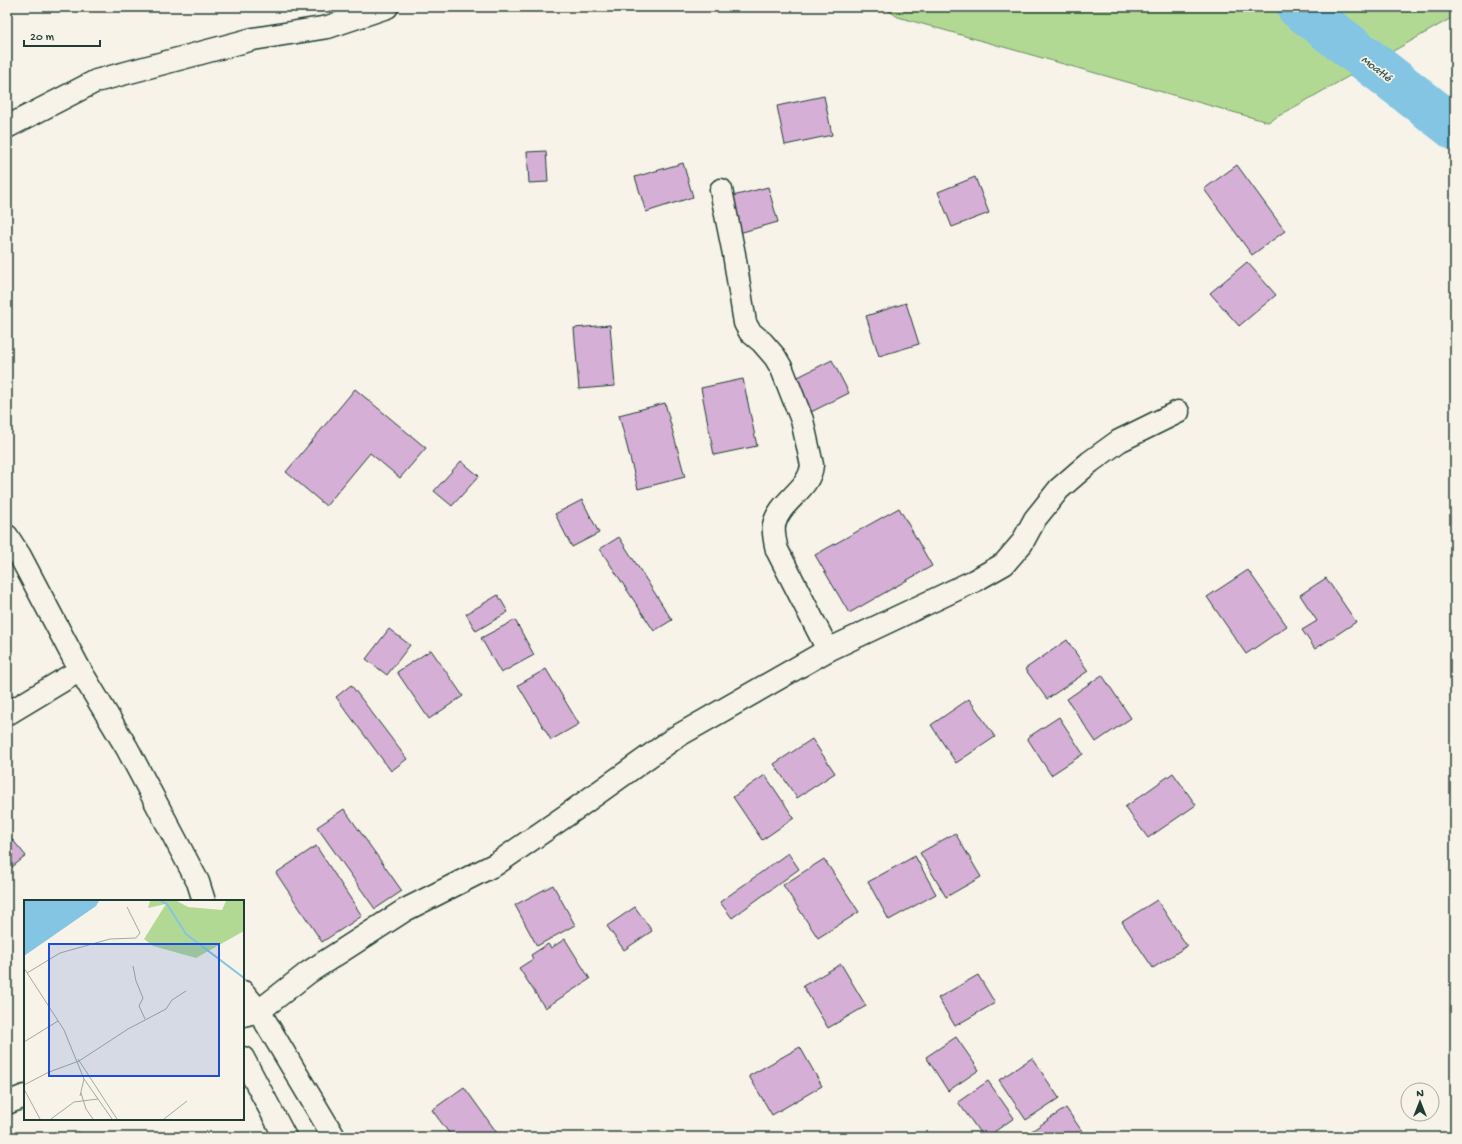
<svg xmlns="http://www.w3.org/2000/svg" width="1462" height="1144" viewBox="0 0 1462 1144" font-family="'Gochi Hand',sans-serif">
  <rect width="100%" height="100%" fill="#f7f3e8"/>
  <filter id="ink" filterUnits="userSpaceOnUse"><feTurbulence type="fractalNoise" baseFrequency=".025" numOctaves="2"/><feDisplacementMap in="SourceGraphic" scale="8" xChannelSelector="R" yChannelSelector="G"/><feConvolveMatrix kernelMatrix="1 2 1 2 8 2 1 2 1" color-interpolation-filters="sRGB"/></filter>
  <g filter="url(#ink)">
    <path fill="#b2d994" stroke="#688b64" d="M883,7H1455V16L1268,122L898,17Z"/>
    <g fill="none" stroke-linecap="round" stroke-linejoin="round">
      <path stroke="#83c5e3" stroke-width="45" d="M1299,7L1455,128"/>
    </g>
    <g fill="#d6afd7" stroke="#1f3d34">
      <path d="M824,96L832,135L785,145L777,106Z"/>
      <path d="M546,151L548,182L529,183L527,152Z"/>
      <path d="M683,163L693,197L646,212L635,177Z"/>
      <path d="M1237,165L1285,231L1252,255L1204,189Z"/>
      <path d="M975,177L989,213L952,227L938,192Z"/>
      <path d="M768,187L778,222L739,233L729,197Z"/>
      <path d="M1247,262L1276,295L1239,326L1210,293Z"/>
      <path d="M906,303L919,344L879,356L866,316Z"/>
      <path d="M610,325L615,386L579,389L574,328Z"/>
      <path d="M832,360L849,393L809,413L792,380Z"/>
      <path d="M743,379L757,446L714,455L701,388Z"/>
      <path d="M355,389L426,448L400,478L370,453L326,506L286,472Z"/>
      <path d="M665,403L685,477L638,489L619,415Z"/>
      <path d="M461,461L479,476L452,506L434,491Z"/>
      <path d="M582,500L599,533L572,547L555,514Z"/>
      <path d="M899,508L932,566L849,613L815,555Z"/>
      <path d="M619,537L672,620L654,631L600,549Z"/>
      <path d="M1248,570L1287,626L1246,654L1207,597Z"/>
      <path d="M1326,578L1356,622L1315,649L1302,630L1317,621L1300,595Z"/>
      <path d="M498,595L508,612L476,631L466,614Z"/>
      <path d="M515,620L534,655L501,673L481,638Z"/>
      <path d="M389,629L410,645L387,675L366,659Z"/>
      <path d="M1067,640L1088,671L1047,699L1025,669Z"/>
      <path d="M431,650L463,696L429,719L397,672Z"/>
      <path d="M546,669L579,724L551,740L518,685Z"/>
      <path d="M1102,675L1131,718L1096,742L1067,699Z"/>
      <path d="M351,685L407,759L391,771L336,697Z"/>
      <path d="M969,699L995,737L956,763L931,725Z"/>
      <path d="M1059,717L1083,754L1051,775L1027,738Z"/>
      <path d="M812,739L835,773L797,798L774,764Z"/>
      <path d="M1173,773L1196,805L1148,838L1125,807Z"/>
      <path d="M765,775L794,818L762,840L733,797Z"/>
      <path d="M344,809L402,891L375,909L317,827Z"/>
      <path d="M7,833L26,856L7,871Z"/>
      <path d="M955,833L981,877L946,897L920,853Z"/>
      <path d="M316,846L362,916L322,942L276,873Z"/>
      <path d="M788,853L799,869L732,918L720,902Z"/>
      <path d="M915,856L936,894L889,920L868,882Z"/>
      <path d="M824,859L859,912L818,938L783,885Z"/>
      <path d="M553,885L575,925L537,946L515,905Z"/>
      <path d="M1157,900L1187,946L1153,968L1122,922Z"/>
      <path d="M635,907L652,931L624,950L607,926Z"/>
      <path d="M565,939L590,979L545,1008L519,968L533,959L531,955L548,944L551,948Z"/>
      <path d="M841,964L866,1006L828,1028L803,986Z"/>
      <path d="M978,975L995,1003L955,1026L938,998Z"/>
      <path d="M956,1037L979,1070L948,1091L926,1057Z"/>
      <path d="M800,1047L822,1086L772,1115L749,1076Z"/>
      <path d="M1032,1058L1059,1098L1026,1120L999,1080Z"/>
      <path d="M988,1081L1014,1118L987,1137H983L958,1102Z"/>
      <path d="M464,1087L500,1137H452L432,1110Z"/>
      <path d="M1066,1108L1086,1137H1034L1030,1132Z"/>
      <path d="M79,1132L81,1137H66Z"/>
    </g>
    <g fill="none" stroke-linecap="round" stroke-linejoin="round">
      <defs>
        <g id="street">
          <path d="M7,127L96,81L253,39L328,27L387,7"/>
          <path d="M721,190L734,254L745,323L750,332L762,342L775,357L782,369L802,420L812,465C810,490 779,501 774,525C773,533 775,542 777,550L828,650"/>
          <path d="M7,536L20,556L80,670L127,748L198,882L204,901"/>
          <path d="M7,714L80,670"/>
          <path d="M243,992L259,1011L334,1137"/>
          <path d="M243,1015L259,1011L309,972L405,910L496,864L567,815L676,737L828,650L974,581L1004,564L1022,543L1035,519L1059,489L1090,462L1119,441L1178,412"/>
          <path d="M243,1058L285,1137"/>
          <path d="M7,1103L25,1096"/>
        </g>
      </defs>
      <use href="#street" stroke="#1f3d34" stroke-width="25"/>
      <use href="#street" stroke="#f7f3e8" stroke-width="22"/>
    </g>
  </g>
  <g text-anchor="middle" stroke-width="3.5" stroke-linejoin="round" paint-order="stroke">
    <g font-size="12" font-style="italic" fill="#335857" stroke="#f7f3e8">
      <text transform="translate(1377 68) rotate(38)" y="4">Moatlé</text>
    </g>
  </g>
  <g transform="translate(24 900)">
    <rect width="220" height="220" fill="#f7f3e8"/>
    <path d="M126,1H153L164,7L198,10L202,1H220V31L172,58L129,46L120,39L142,4L124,8Z" fill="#b2d994"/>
    <path d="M0,1H75L72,6L0,56Z" fill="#83c5e3"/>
    <path fill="none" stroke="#83c5e3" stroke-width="2" d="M137,1L143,4L162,34L220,78"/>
    <path fill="none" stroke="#a1aaa0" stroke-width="1" d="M109,66L112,81L119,98L115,106L121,119M0,68L40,130L60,179L88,219M3,73L36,53L86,39L112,38L116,33L103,7M0,142L34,121M54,159L93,219M0,185L25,172L55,161L104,129L142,109L148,100L162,91M0,189L16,219M57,193L62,209L69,219M56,196L60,179M27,219L50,202L74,199M140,219L163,201"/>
    <path fill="#1d4ed8" fill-opacity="0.15" stroke="#1d4ed8" stroke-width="2" d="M25,44H195V176H25Z"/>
    <rect width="220" height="220" fill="none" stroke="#1f3d34" stroke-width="2"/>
  </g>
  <rect width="1462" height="1144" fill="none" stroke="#f7f3e8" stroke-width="24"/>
  <rect x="12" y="12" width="1438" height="1120" fill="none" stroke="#1f3d34" stroke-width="1.5" filter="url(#ink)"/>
  <g transform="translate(1420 1102)"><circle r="19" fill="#f7f3e8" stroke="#a1aaa0"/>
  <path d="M0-3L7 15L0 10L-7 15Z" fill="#1f3d34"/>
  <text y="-6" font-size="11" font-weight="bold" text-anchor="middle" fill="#1f3d34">N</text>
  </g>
  <path d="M24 40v6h76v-6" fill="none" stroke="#1f3d34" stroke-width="2"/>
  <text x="30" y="40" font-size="12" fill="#1f3d34" stroke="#f7f3e8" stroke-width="3" paint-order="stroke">20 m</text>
</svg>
